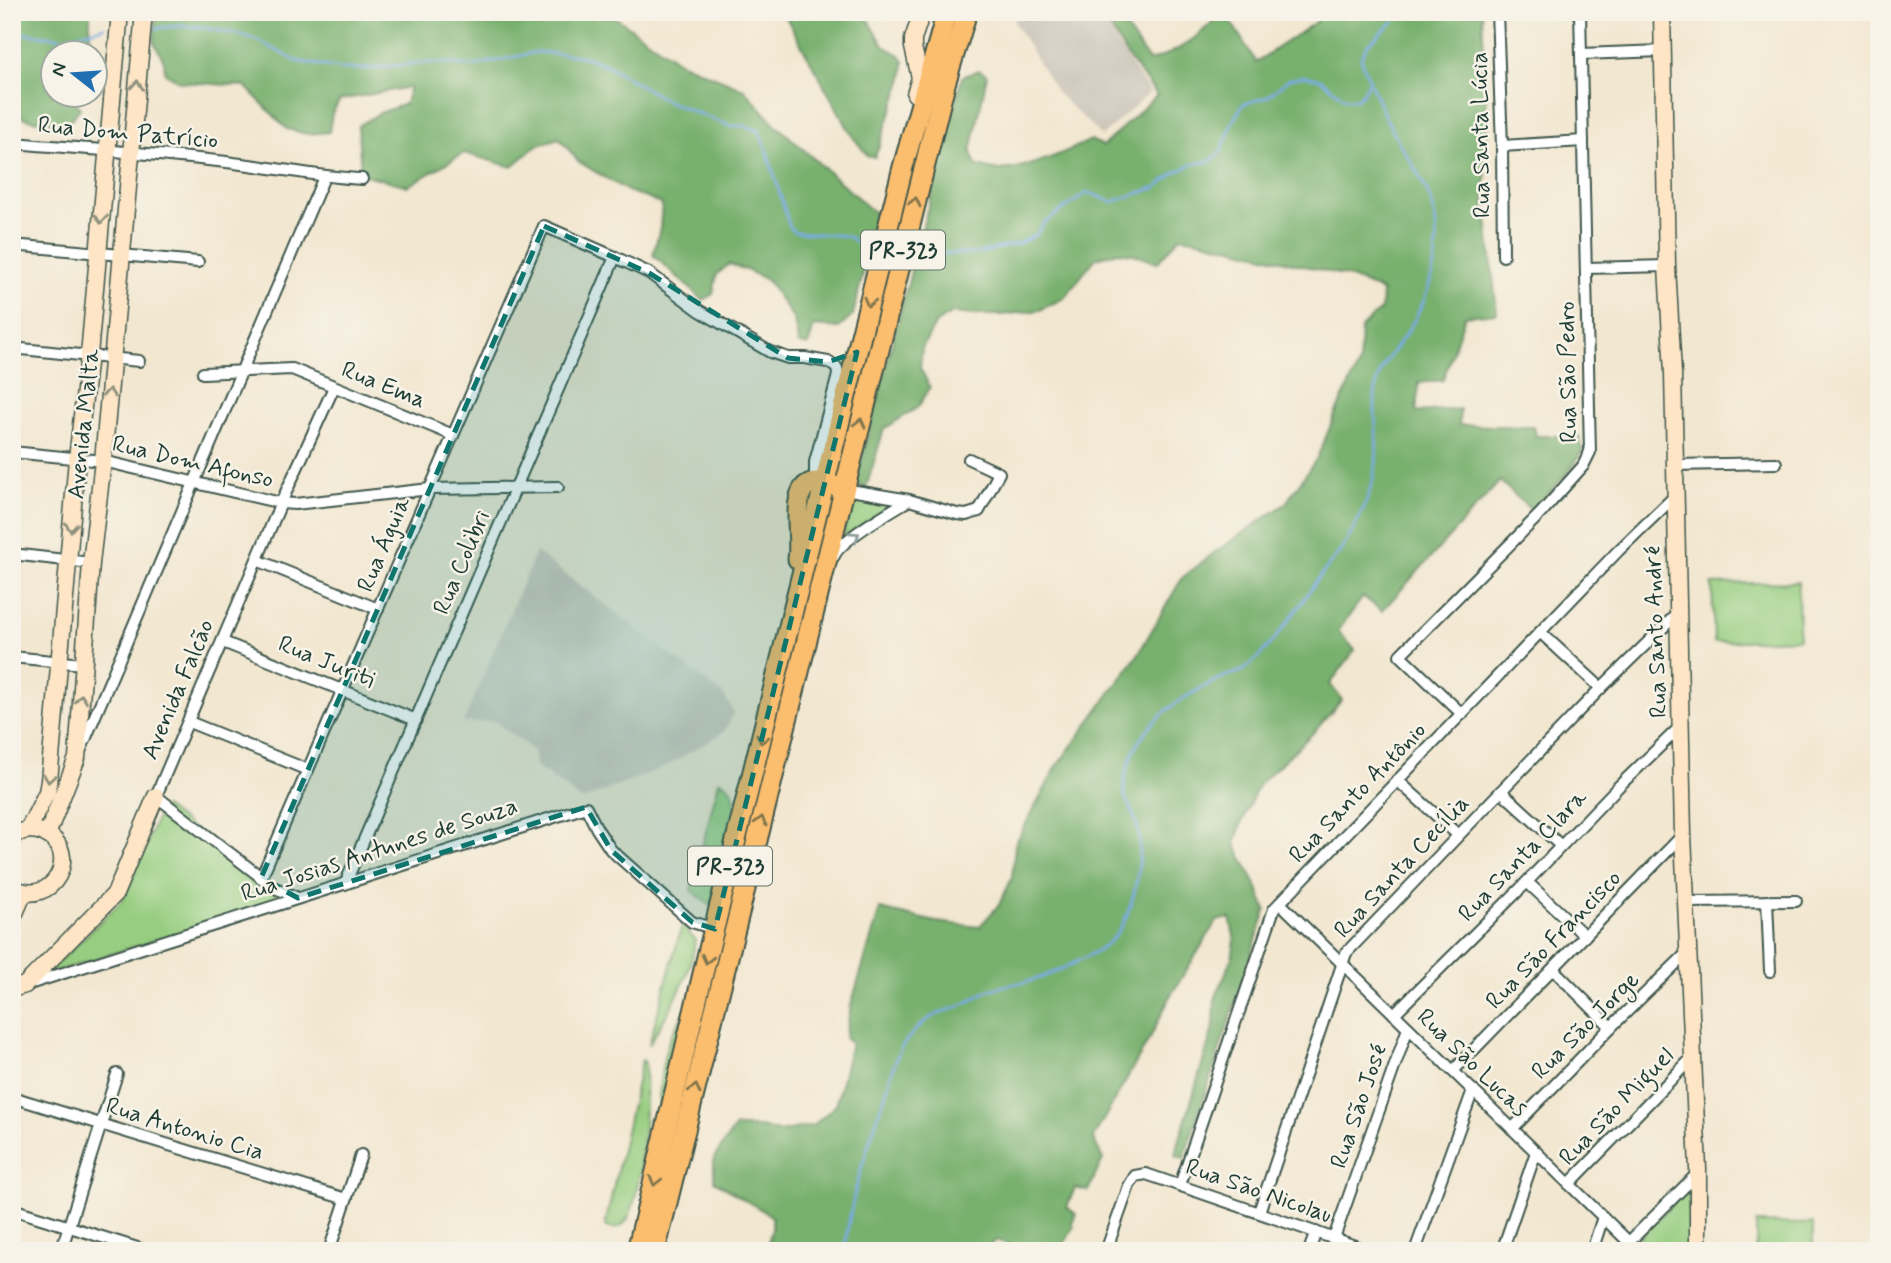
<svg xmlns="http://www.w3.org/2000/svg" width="1891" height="1263" viewBox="0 0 1891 1263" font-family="Mynerve,sans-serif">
  <rect width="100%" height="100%" fill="#f7f3e8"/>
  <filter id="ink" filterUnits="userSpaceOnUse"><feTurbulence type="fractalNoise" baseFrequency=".0143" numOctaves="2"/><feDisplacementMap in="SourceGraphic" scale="14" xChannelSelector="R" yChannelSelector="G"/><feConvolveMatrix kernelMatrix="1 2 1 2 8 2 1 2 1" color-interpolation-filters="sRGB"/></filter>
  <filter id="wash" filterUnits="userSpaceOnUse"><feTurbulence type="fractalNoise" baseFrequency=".00686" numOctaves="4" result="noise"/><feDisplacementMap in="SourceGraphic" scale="28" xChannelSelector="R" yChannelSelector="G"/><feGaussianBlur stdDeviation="1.57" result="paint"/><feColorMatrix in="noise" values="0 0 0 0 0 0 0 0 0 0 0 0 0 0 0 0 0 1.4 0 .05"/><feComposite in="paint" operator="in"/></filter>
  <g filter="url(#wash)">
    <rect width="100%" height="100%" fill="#f2e7d0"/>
    <g fill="#c9c3b8">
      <path d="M1018,12H1099L1123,53L1150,92L1102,136L1057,93L1014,22Z"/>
      <path d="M536,552L724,695L734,713L725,730L716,737L665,767L582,800L535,766L533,750L494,721L463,723Z"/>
    </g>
    <g fill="#96cd80" stroke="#5a855a" stroke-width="2">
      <path d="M851,498L896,503L843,537Z"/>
      <path d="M1798,582L1799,639L1714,642L1712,584Z"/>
      <path d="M719,781C732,785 735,794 735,807L711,906L691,890Z"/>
      <path d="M164,807L287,899L45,975L123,900L161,808Z"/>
      <path d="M682,925L695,940C692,978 667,1013 649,1045Z"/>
      <path d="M688,1007L658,1128C659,1098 659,1064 671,1036C676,1026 682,1016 688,1007Z"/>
      <path d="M642,1060L645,1062C646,1090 645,1214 620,1227C615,1230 610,1228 605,1226Z"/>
      <path d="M1689,1187L1690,1251H1645L1636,1241Z"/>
      <path d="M1756,1223L1813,1224V1251H1756Z"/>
    </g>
    <g fill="#78b06e" stroke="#4c7651" stroke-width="2">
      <path d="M12,12H87L90,14V49L87,52H52V94L71,95L80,108L69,122C48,124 31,122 12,113Z"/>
      <path d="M156,12H608L679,62L744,89L775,124L877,215L853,315L839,328L814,326L808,346L798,343L794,320L767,280L749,271L729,264L717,274L713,294L703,300L653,255L660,228L662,204L628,191L579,162L559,138L536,146L512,167L464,153L408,186L361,174L358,126L380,113L405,104L410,87L340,100L332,113L329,132L307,134L287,129L245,86L181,82L165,73L164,61L154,42Z"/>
      <path d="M783,12H864L884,46L900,55L904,61L903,78L875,157L868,156L853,137Z"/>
      <path d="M1101,12H1115L1149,61C1179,53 1201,35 1222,12H1225L1256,62L1317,21L1322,12H1482L1487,123L1485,200L1497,313L1465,316L1443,380L1419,383L1416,412L1460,409L1459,425L1534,427L1536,436H1579L1582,451L1573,467L1532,511L1500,481L1382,611L1363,597L1338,631L1355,650L1330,684L1342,700L1312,734L1259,784L1241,824L1235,844L1257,887L1266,910L1184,1158L1175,1155L1214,1025L1215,999L1232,958L1235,941L1230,918L1217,921L1171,995L1151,1036L1093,1138L1103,1159L1088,1191L1075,1188L1067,1207L1076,1214L1072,1223L1074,1227L1060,1251H1025L996,1240L986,1251H765L772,1229V1217C762,1209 754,1206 743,1199C734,1193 725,1187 714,1181V1158L735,1127H761L779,1132L814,1125L836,1105L851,1043L845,1038L851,1005L880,909L936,922L979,927L999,905L1012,878L1015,844L1057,766L1137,656L1182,578L1215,552L1285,504L1317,458L1338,408L1359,365L1361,328L1381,309L1382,291L1346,276L1195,239L1180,237L1157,263L1133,254L1118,252L1096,258L1064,298L1040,310L1001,315H973L952,313L936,323L922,348L920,368L930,387L918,407L884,429L866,488L855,484L962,77L979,70L987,75L971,152L976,165C982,167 990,170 997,170C1029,169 1063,153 1091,140L1103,146L1157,95L1127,56Z"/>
    </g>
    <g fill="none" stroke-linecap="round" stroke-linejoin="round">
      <g stroke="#7aabe5" stroke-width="2.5">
        <path d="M156,28L183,26L200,27L237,34L259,41L296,61L343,69H367L418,63H445L473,66L537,52L575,55L591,59L610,67L667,101L730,126H745L758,130L766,148L790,228L795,232L848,236L860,246"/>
        <path d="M12,32L64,38L104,27"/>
        <path d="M932,253L974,254L1017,244L1036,235L1044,223L1085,194L1090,193L1112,202L1157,187L1173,174L1193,164L1210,161L1221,152L1234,119L1243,104L1267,97L1289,79L1305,76L1320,79L1346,99H1357L1363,93L1369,80"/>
        <path d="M845,1251C850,1196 868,1144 886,1093C890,1079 893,1063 900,1050C905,1041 916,1029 924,1022C936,1012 951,1011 964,1004C973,1000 981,993 990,990C1002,985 1014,984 1026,982C1045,978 1100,953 1112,939C1134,915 1142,865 1139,834C1138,821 1131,811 1126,799C1120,783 1130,757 1138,743C1157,710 1193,691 1226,676C1230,674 1235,674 1240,672C1252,667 1268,646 1277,636C1291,619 1303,600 1316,582C1324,570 1335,559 1343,547C1359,522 1372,493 1376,464C1379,437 1370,399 1379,376C1385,359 1397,347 1407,332C1430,297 1442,254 1434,212C1430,189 1409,160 1397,139C1382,113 1371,86 1361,58L1367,45L1394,21L1397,12"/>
      </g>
    </g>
  </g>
  <g filter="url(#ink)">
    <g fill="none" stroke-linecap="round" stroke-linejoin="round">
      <defs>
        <g id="street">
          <path d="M1497,12L1502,146L1503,256"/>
          <path d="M1581,54L1663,51"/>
          <path d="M12,143C88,149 165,154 241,164C282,169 321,177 362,179"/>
          <path d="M1502,146L1583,141"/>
          <path d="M12,245L198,262"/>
          <path d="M1586,268L1667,266"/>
          <path d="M12,348L139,361"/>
          <path d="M203,373L292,369L453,435"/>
          <path d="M12,452L103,461L281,503L295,504L430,489L558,487"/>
          <path d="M1674,465L1776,463"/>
          <path d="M844,489L909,500L957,514L966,515L979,511L999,473L969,459"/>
          <path d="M12,554L91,563"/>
          <path d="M834,556C841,539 891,511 909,500"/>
          <path d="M257,560L378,609"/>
          <path d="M1540,632L1601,688"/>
          <path d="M223,642L416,720"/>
          <path d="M12,657L83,664"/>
          <path d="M1462,714L1400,655L1541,513L1583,466L1590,452L1580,12"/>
          <path d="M189,722L308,770"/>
          <path d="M81,749L324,177"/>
          <path d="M1397,780L1458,835"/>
          <path d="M1501,791L1561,846"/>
          <path d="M261,878L544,226L615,257L649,273L700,311L770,352L788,358H805L828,362L837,368L838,375L815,462V482"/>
          <path d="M1527,882L1585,936"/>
          <path d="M345,884L615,257"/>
          <path d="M298,898L275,888L156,796L281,503L334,387"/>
          <path d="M1767,901L1770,971"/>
          <path d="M1686,902L1796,901"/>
          <path d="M1280,903L1638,1251"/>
          <path d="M1553,969L1611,1027"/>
          <path d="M29,984L586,807L597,829L611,850L692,922L715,929"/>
          <path d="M1394,1014L1521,888L1618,787L1681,726"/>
          <path d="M1453,1071L1683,835"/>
          <path d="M12,1097L346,1199"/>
          <path d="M1512,1129L1611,1027L1688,952"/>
          <path d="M1569,1184L1693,1057"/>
          <path d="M1180,1185L1274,909L1618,551L1674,497"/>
          <path d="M12,1209L147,1251"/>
          <path d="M1259,1212L1346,953L1501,791L1601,688L1678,613"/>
          <path d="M1334,1238L1408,1028"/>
          <path d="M1629,1242L1697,1174"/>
          <path d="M61,1251L117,1074"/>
          <path d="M329,1251L361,1155"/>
          <path d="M1106,1251L1129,1186L1135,1176L1146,1174L1370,1251"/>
          <path d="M1309,1251L1316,1232"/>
          <path d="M1415,1251L1473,1090"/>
          <path d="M1502,1251L1536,1152"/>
          <path d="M1592,1251L1603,1217"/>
        </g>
        <g id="secondary">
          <path d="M1662,12L1667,266L1673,373L1683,835L1698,1169V1251"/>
          <path d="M915,94L920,78L913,47V39L922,12"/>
          <path d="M28,830L47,792L49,781L77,459L89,355L120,12"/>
          <path d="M47,835L77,758L91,563L103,461L144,12"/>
          <path d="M12,836C22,830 33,828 44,833C83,851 53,911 12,887"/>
          <path d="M12,920L24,892"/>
          <path d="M12,989L25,985L115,894L156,796"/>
        </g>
        <g id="highway">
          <path d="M798,559C803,530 782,465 835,486"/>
          <path d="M637,1251L707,957L857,352L903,167L947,12"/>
          <path d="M655,1251L918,193L945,84L967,12"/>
        </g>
      </defs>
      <use href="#street" stroke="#3f564b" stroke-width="14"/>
      <use href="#secondary" stroke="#3f564b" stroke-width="19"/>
      <use href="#highway" stroke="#3f564b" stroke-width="23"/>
      <use href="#street" stroke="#fff" stroke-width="10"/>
      <use href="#secondary" stroke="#fde5c5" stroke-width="16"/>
      <use href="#highway" stroke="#fbbd6e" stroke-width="19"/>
    </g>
    <defs><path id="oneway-chevron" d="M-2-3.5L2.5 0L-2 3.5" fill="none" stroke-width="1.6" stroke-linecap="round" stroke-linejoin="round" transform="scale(1.75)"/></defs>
    <g stroke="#8e917c">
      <use href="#oneway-chevron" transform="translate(137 85) rotate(-85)"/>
      <use href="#oneway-chevron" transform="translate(101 219) rotate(95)"/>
      <use href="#oneway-chevron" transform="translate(109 393) rotate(-85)"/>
      <use href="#oneway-chevron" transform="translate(71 527) rotate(95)"/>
      <use href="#oneway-chevron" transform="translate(81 699) rotate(-86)"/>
      <use href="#oneway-chevron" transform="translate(49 778) rotate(98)"/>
    </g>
    <g stroke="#82774e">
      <use href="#oneway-chevron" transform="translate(915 202) rotate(-76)"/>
      <use href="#oneway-chevron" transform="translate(869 302) rotate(104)"/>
      <use href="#oneway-chevron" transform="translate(860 423) rotate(-76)"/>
      <use href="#oneway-chevron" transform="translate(762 739) rotate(104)"/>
      <use href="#oneway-chevron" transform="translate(761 821) rotate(-76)"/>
      <use href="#oneway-chevron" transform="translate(707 959) rotate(104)"/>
      <use href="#oneway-chevron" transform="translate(695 1089) rotate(-76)"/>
      <use href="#oneway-chevron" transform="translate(655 1181) rotate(103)"/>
    </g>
    <use stroke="#8f9e9a" href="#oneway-chevron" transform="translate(855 536) rotate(-34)"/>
  </g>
  <path fill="#0f766e" fill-opacity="0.2" stroke="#0f766e" stroke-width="5" stroke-dasharray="14 9" stroke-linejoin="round" d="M544,226L649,273L788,358L828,362L857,352L715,929L692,922L611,850L586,807L298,898L261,878Z"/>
  <g text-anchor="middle" stroke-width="5" stroke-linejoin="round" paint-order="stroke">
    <g fill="#f7f3e8" stroke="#60746a" stroke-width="2">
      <rect x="861" y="230.5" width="84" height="39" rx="5"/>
      <rect x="688" y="846.5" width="84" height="39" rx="5"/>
    </g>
    <g font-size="23" font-weight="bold" fill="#1f3d34">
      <text x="903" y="258">PR-323</text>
      <text x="730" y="874">PR-323</text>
    </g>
    <g font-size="24" fill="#1f3d34" stroke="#f7f3e8">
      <text transform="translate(128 132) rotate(5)" y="8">Rua Dom Patrício</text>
      <text transform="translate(1480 135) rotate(-91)" y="8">Rua Santa Lúcia</text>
      <text transform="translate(1567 372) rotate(-91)" y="8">Rua São Pedro</text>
      <text transform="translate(384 384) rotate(22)" y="8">Rua Ema</text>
      <text transform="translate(83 424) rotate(-84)" y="8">Avenida Malta</text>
      <text transform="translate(193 461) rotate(13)" y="8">Rua Dom Afonso</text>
      <text transform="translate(383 544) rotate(-67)" y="8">Rua Águia</text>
      <text transform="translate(461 562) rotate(-67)" y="8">Rua Colibri</text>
      <text transform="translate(1655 632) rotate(-92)" y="8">Rua Santo André</text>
      <text transform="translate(327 661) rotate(22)" y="8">Rua Juriti</text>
      <text transform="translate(177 689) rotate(-67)" y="8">Avenida Falcão</text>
      <text transform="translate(1357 792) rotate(-46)" y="8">Rua Santo Antônio</text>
      <text transform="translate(379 849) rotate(-18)" y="8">Rua Josias Antunes de Souza</text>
      <text transform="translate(1522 855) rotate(-46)" y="8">Rua Santa Clara</text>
      <text transform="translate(1401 866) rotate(-47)" y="8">Rua Santa Cecília</text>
      <text transform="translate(1553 939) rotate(-46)" y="8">Rua São Francisco</text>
      <text transform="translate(1585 1025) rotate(-45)" y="8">Rua São Jorge</text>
      <text transform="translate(1473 1062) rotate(44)" y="8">Rua São Lucas</text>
      <text transform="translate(1358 1106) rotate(-71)" y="8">Rua São José</text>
      <text transform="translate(1616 1106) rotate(-46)" y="8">Rua São Miguel</text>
      <text transform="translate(185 1128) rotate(17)" y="8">Rua Antonio Cia</text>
      <text transform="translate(1259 1190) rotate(19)" y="8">Rua São Nicolau</text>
    </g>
  </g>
  <rect width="1891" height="1263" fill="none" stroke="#f7f3e8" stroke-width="42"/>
  <g transform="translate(74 74) rotate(287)"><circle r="33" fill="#f7f3e8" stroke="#a1aaa0" stroke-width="2"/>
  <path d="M0-5L12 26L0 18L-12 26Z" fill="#1f6fb2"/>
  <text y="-10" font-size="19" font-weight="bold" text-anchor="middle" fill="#1f3d34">N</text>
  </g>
</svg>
